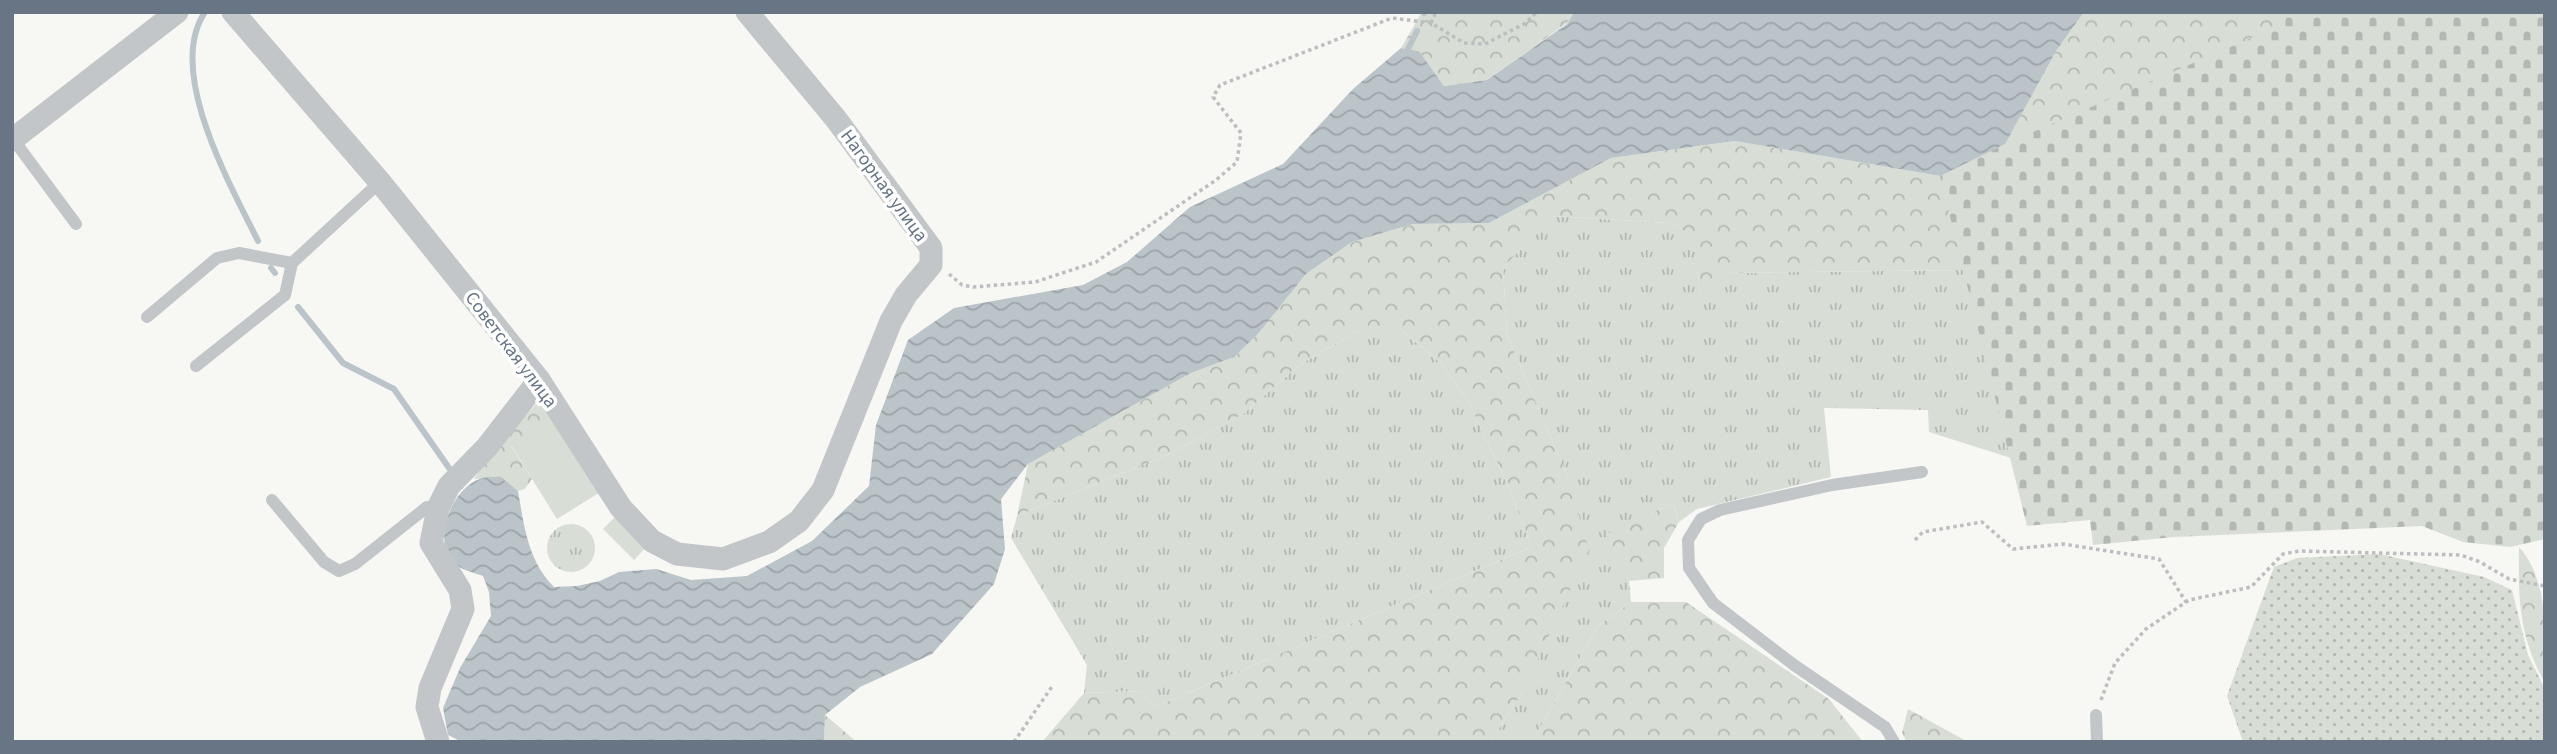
<svg xmlns="http://www.w3.org/2000/svg" width="2557" height="754" viewBox="0 0 2557 754" font-family="'Source Sans 3',sans-serif">
  <defs>
    <pattern id="grass-tufts" width="24" height="20" patternUnits="userSpaceOnUse" patternTransform="scale(1.75)"><rect width="24" height="20" fill="#d8ded5"/><path d="M3 7l-1-3M5 7V3M7 7l1-3M15 17l-1-3M17 17v-4M19 17l1-3" fill="none" stroke="#b3b9b2"/></pattern>
    <pattern id="forest-crowns" width="20" height="18" patternUnits="userSpaceOnUse" patternTransform="scale(1.75)"><rect width="20" height="18" fill="#d8ded5"/><path d="M2 6a3 3 0 1 1 6 0M12 15a3 3 0 1 1 6 0" fill="none" stroke="#b3b9b2"/></pattern>
    <pattern id="cemetery-stones" width="16" height="16" patternUnits="userSpaceOnUse" patternTransform="scale(1.75)"><rect width="16" height="16" fill="#d8ded5"/><path d="M2 7V4a2 2 0 0 1 4 0v3zM10 15v-3a2 2 0 0 1 4 0v3z" fill="#b3b9b2"/></pattern>
    <pattern id="garden-dots" width="8" height="8" patternUnits="userSpaceOnUse" patternTransform="scale(1.75)"><rect width="8" height="8" fill="#d8ded5"/><path d="M2 2h.1M6 6h.1" fill="none" stroke="#b3b9b2" stroke-width="1.8" stroke-linecap="round"/></pattern>
    <pattern id="water-waves" width="16" height="10" patternUnits="userSpaceOnUse" patternTransform="scale(1.75)"><rect width="16" height="10" fill="#bbc4c9"/><path d="M0 5q4-4 8 0t8 0" fill="none" stroke="#9ca4a9"/></pattern>
  </defs>
  <rect width="100%" height="100%" fill="#f7f7f4"/>
  <g fill="url(#grass-tufts)">
    <path d="M1550,216L1669,223L1698,237L1699,291L1724,273L1964,270L2011,458L1929,432L1928,410L1824,408L1831,477L1697,509L1679,522L1673,503L1608,534L1629,581L1631,602L1598,626L1532,742H1490L1522,693L1569,480L1507,335L1503,268Z"/>
    <path d="M1358,331H1402L1441,363L1469,403L1511,492L1531,547L1155,707L1141,691L1084,693L1087,665L1011,538L1017,516L1169,454L1243,414L1299,365Z"/>
    <circle cx="571" cy="548" r="24"/>
  </g>
  <g fill="url(#forest-crowns)">
    <path d="M1422,12H1574L1567,23L1487,80L1444,86L1419,51L1401,48Z"/>
    <path d="M2084,12H2545L2021,485L1964,270L1724,273L1713,291L1699,290L1697,237L1669,223L1551,216L1503,268L1507,335L1569,480L1589,550L1522,693L1490,742H1042L1084,693L1141,691L1155,707L1531,547L1511,492L1469,403L1441,363L1402,331H1358L1299,365L1243,414L1169,454L1017,516L1028,464L1191,373L1234,357L1258,334L1306,274L1352,242L1413,224L1489,223L1611,158L1735,141L1940,176L2056,51Z"/>
    <path d="M539,401L548,406L554,419L511,446L532,479L525,489L518,491L500,478L474,479L487,459Z"/>
    <path d="M1673,503L1679,522L1664,548V578L1629,581L1607,534Z"/>
    <path d="M2519,547C2550,581 2545,639 2545,683C2519,636 2518,599 2519,547Z"/>
    <path d="M1631,602H1686L1829,699L1863,742H1532L1598,626Z"/>
    <path d="M1908,709L1968,742H1907L1902,733Z"/>
    <path d="M825,715L857,742H824Z"/>
  </g>
  <path fill="url(#cemetery-stones)" d="M2269,12H2545V539L2510,547L2463,542L2422,526L2174,537L2093,545L2090,520L2027,526L1940,176L2005,144L2277,27Z"/>
  <path fill="url(#garden-dots)" d="M2379,554L2484,577L2512,590L2528,655L2545,689V742H2243L2227,696L2274,567L2297,558Z"/>
  <g fill="#d8ded5">
    <path d="M557,417L602,491L557,519L511,445Z"/>
    <path d="M617,515L647,546L634,560L603,529Z"/>
  </g>
  <path fill="url(#water-waves)" d="M1574,12H2084L2056,51L2005,144L1940,176L1735,141L1611,158L1489,223L1413,224L1352,242L1306,274L1258,334L1234,357L1191,373L1028,464L1001,499L1005,549L994,584L932,654L860,687L825,715L824,742H462L448,735L443,708L460,668L491,616L489,592L483,576C474,573 459,569 453,562C428,536 460,467 500,478C506,480 513,487 518,491C524,526 528,561 554,587L577,586L600,581L619,572L656,569L691,580L747,576L812,541L869,486L876,425L908,340L954,308L1083,285L1127,262L1190,207L1283,164L1353,89L1401,48L1419,51L1444,86L1487,80L1567,24Z"/>
  <g fill="none" stroke-linecap="round" stroke-linejoin="round">
    <g stroke="#bbc4c9" stroke-width="6">
      <path d="M205,12C165,71 231,186 258,241"/>
      <path d="M1424,13L1425,12"/>
      <path d="M1408,49L1417,31"/>
      <path d="M271,268L275,273"/>
      <path d="M298,307L343,363L394,389L449,468"/>
    </g>
    <g stroke="#bcbec0" stroke-width="3.5" stroke-dasharray="3.5 3.5" stroke-linecap="butt">
      <path d="M1431,23L1436,12"/>
      <path d="M949,274L962,285L973,287L1035,282L1096,262L1216,180L1237,162L1241,133L1213,97L1220,85L1392,18L1431,23L1464,43L1485,44L1524,24L1537,12"/>
      <path d="M1915,540L1923,532L1982,522L2013,549L2063,544L2159,559L2186,602"/>
      <path d="M2101,700L2115,663L2146,629L2189,600L2251,587L2283,554L2299,551L2461,555L2480,562L2509,579L2545,586"/>
      <path d="M1014,742L1053,685"/>
    </g>
    <g stroke="#c2c6c9" stroke-width="12">
      <path d="M13,139L76,224"/>
      <path d="M147,317L217,258L239,253L292,263L380,182"/>
      <path d="M196,366L285,295L292,263"/>
      <path d="M272,500L324,562L339,571L355,564L427,507L438,508"/>
      <path d="M2096,715L2097,742"/>
      <path d="M1894,742L1885,727L1794,665L1713,603L1689,568L1688,540L1701,519L1720,510L1832,485L1922,472"/>
    </g>
    <g stroke="#c2c6c9" stroke-width="23">
      <path d="M233,12L380,182L539,380L621,508L652,541L677,554L723,559L769,542L799,521L823,490L891,321L906,295L931,265V248L836,119L747,12"/>
      <path d="M12,140L177,12"/>
      <path d="M438,742L427,707L430,688L463,609L460,590L431,543L438,508L449,486L487,447L539,380"/>
    </g>
  </g>
  <g text-anchor="middle" stroke-width="7" stroke-linejoin="round" paint-order="stroke">
    <g font-size="19" fill="#677584" stroke="#fff">
      <text transform="translate(885 185) rotate(54)" y="7">Нагорная улица</text>
      <text transform="translate(512 349) rotate(53)" y="7">Советская улица</text>
    </g>
  </g>
  <rect width="2557" height="754" fill="none" stroke="#677584" stroke-width="28"/>
</svg>
